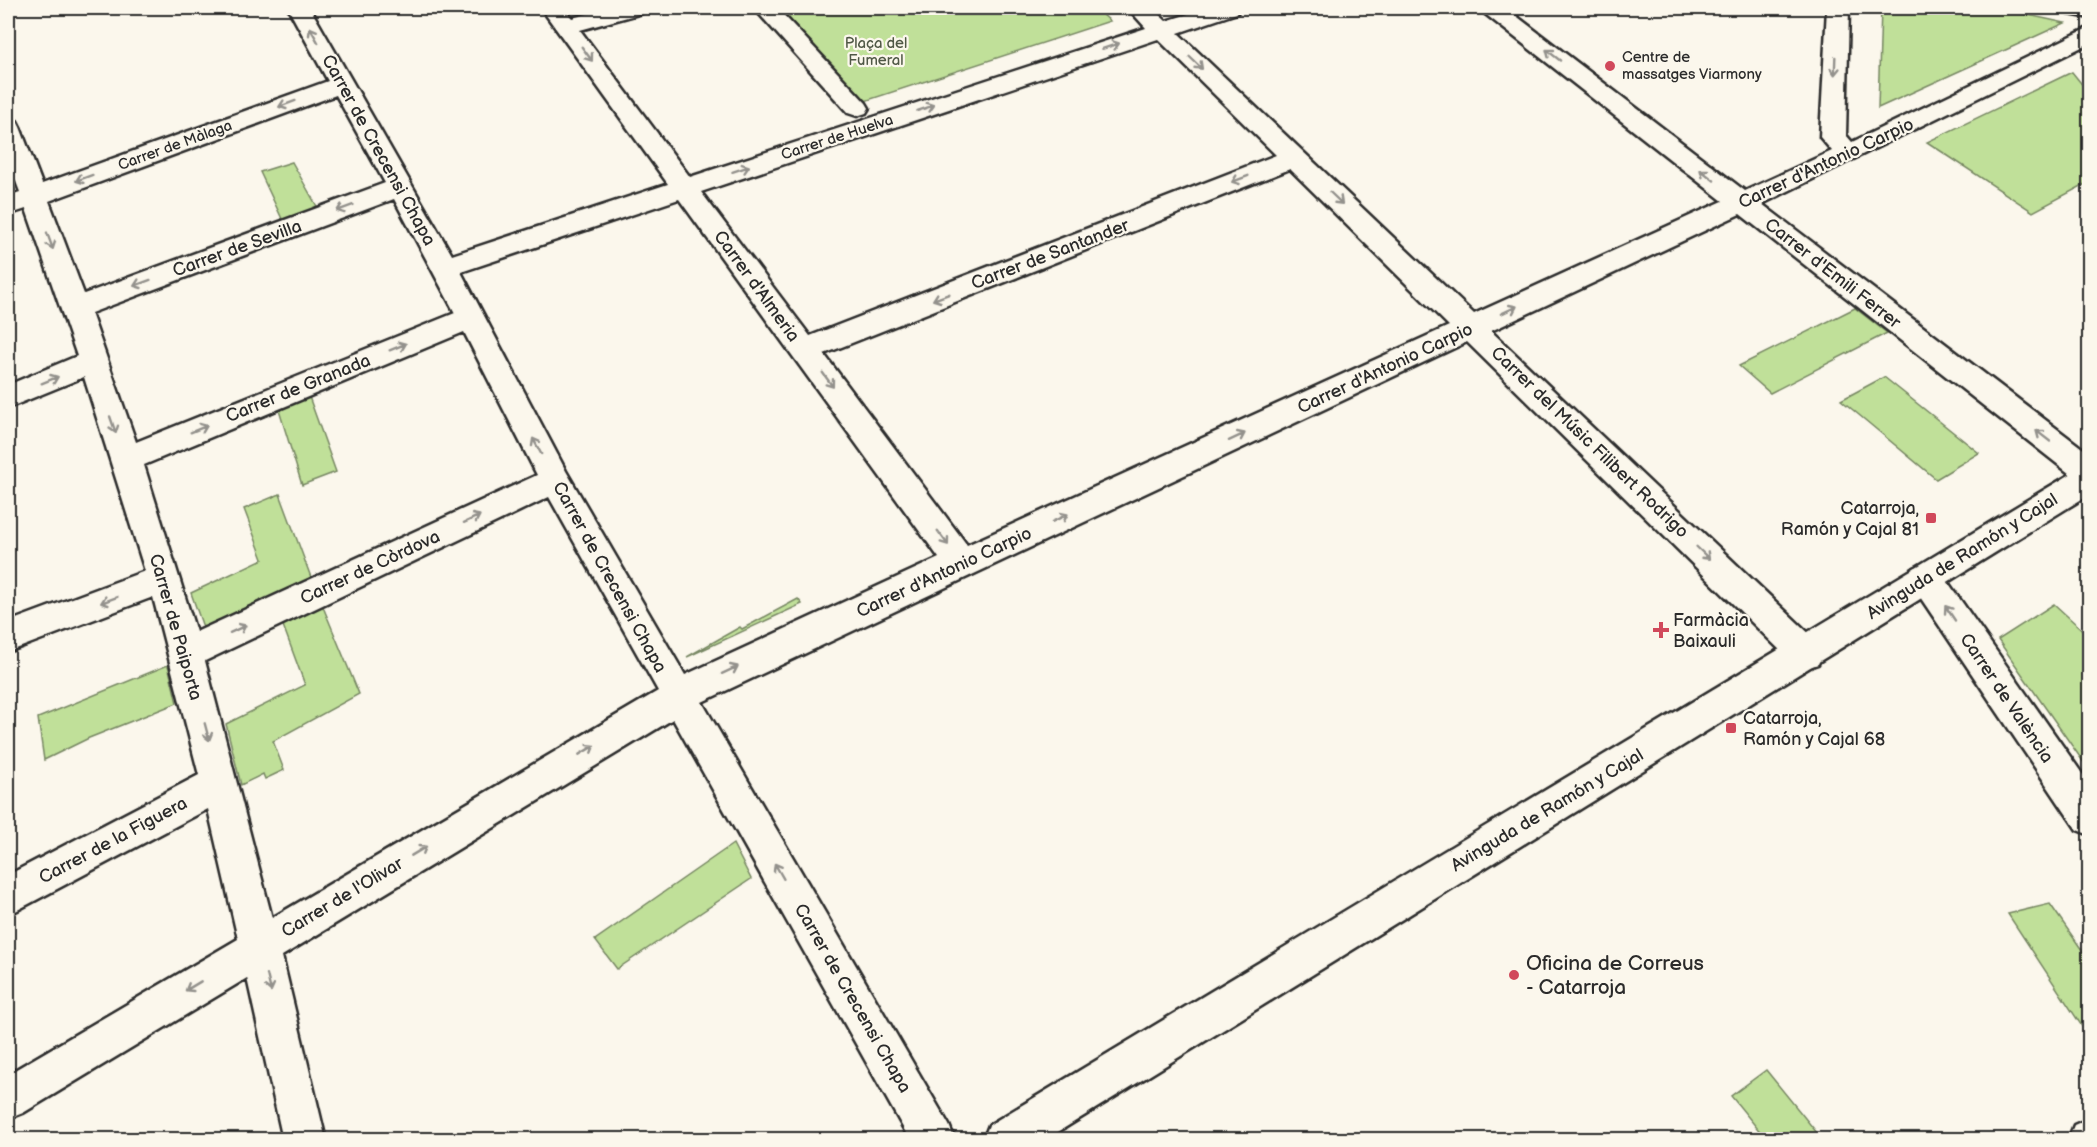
<svg xmlns="http://www.w3.org/2000/svg" width="2097" height="1147" viewBox="0 0 2097 1147" font-family="'Balsamiq Sans',sans-serif">
  <rect width="100%" height="100%" fill="#fbf7ec"/>
  <filter id="ink" filterUnits="userSpaceOnUse"><feTurbulence type="fractalNoise" baseFrequency=".0167" numOctaves="2"/><feDisplacementMap in="SourceGraphic" scale="12" xChannelSelector="R" yChannelSelector="G"/><feConvolveMatrix kernelMatrix="1 2 1 2 8 2 1 2 1" color-interpolation-filters="sRGB"/></filter>
  <g filter="url(#ink)">
    <g fill="#c0e099" stroke="#768662" stroke-width="1.5">
      <path d="M780,8H1095L1110,21L862,102Z"/>
      <path d="M1881,8H1996L2065,23L1878,108Z"/>
      <path d="M2072,72L2089,93V182L2033,212L1927,142Z"/>
      <path d="M292,162L319,210L284,223L260,172Z"/>
      <path d="M1855,308L1887,333L1770,393L1739,366Z"/>
      <path d="M1884,377L1979,453L1936,479L1841,400Z"/>
      <path d="M308,394L336,472L302,485L278,407Z"/>
      <path d="M280,494L312,580L204,630L191,593L263,559L244,509Z"/>
      <path d="M798,599L802,604L687,657L740,627L742,629Z"/>
      <path d="M321,602L359,694L273,741L284,770L265,779L263,774L241,785L226,724L305,685L281,620Z"/>
      <path d="M2054,604L2089,636V770L1998,640Z"/>
      <path d="M168,665L177,703L89,738L44,760L38,718Z"/>
      <path d="M733,844L751,879L617,969L595,940Z"/>
      <path d="M2050,904L2089,960V1037L2008,914Z"/>
      <path d="M1766,1070L1822,1139H1766L1731,1096Z"/>
    </g>
    <g fill="none" stroke-linecap="round" stroke-linejoin="round">
      <defs>
        <g id="street">
          <path d="M288,8H310L452,255L668,184L541,8H563L572,18L611,8H645L642,13L580,30L690,177L1146,28L1128,8H1152L1166,21L1208,8H1240L1237,13L1178,33L1474,314L1723,201L1484,13L1481,8H1506L1745,191L1832,151L1820,137L1827,8H1849L1846,135L1852,142L2090,27V43L1762,204L2090,454V484L2079,481L1740,214L1491,331L1818,642L1823,653L1818,664L1806,668L1794,664L1467,342L702,702L949,1125L955,1140H910L673,719L282,956L326,1140H283L247,978L23,1113L8,1119V1074L238,939L208,809L8,915V875L199,775L153,597L8,652V622L145,571L84,377L8,408V385L77,356L26,209L8,215V196L20,192L8,160V119L17,121L20,127L42,184L328,81ZM1158,39L1276,155L810,336L701,192ZM336,95L385,183L84,294L49,201ZM1290,169L1449,326L967,545L824,354ZM394,199L455,313L136,442L91,313ZM679,199L939,558L685,675L566,471L461,272ZM464,332L537,475L196,632L144,465ZM549,497L658,691L272,918L205,661Z"/>
          <path d="M754,8H777L866,103L869,108L866,113L857,116L848,113Z"/>
          <path d="M2061,8H2090V18L2064,13Z"/>
          <path d="M1926,564L1938,568L2090,785V835L2077,830L1914,588L1909,578L1914,568Z"/>
          <path d="M2090,1118V1140H2068L2074,1125Z"/>
        </g>
        <path id="secondary" d="M2090,466V494L1045,1140H983L989,1125L2079,469Z"/>
      </defs>
      <use href="#street" stroke="#2b2b2b" stroke-width="5"/>
      <use href="#secondary" stroke="#2b2b2b" stroke-width="5"/>
      <use href="#street" fill="#fbf7ec" fill-rule="evenodd"/>
      <use href="#secondary" fill="#fbf7ec" fill-rule="evenodd"/>
    </g>
    <defs><path id="oneway-shaft" d="M-6 0H5M1.5-3L5.5 0L1.5 3" fill="none" stroke-width="1.6" stroke-linecap="round" stroke-linejoin="round" transform="scale(1.5)"/></defs>
    <g stroke="#93918c">
      <use href="#oneway-shaft" transform="translate(314 35) rotate(-119)"/>
      <use href="#oneway-shaft" transform="translate(1111 46) rotate(-18)"/>
      <use href="#oneway-shaft" transform="translate(587 54) rotate(54)"/>
      <use href="#oneway-shaft" transform="translate(1553 55) rotate(-142)"/>
      <use href="#oneway-shaft" transform="translate(1196 63) rotate(44)"/>
      <use href="#oneway-shaft" transform="translate(1835 66) rotate(92)"/>
      <use href="#oneway-shaft" transform="translate(287 104) rotate(160)"/>
      <use href="#oneway-shaft" transform="translate(926 108) rotate(-18)"/>
      <use href="#oneway-shaft" transform="translate(741 169) rotate(-18)"/>
      <use href="#oneway-shaft" transform="translate(1707 175) rotate(-142)"/>
      <use href="#oneway-shaft" transform="translate(84 178) rotate(160)"/>
      <use href="#oneway-shaft" transform="translate(1240 179) rotate(159)"/>
      <use href="#oneway-shaft" transform="translate(1336 198) rotate(44)"/>
      <use href="#oneway-shaft" transform="translate(345 208) rotate(160)"/>
      <use href="#oneway-shaft" transform="translate(50 241) rotate(70)"/>
      <use href="#oneway-shaft" transform="translate(142 283) rotate(160)"/>
      <use href="#oneway-shaft" transform="translate(941 297) rotate(159)"/>
      <use href="#oneway-shaft" transform="translate(1509 310) rotate(-25)"/>
      <use href="#oneway-shaft" transform="translate(398 347) rotate(-22)"/>
      <use href="#oneway-shaft" transform="translate(50 380) rotate(-22)"/>
      <use href="#oneway-shaft" transform="translate(828 380) rotate(54)"/>
      <use href="#oneway-shaft" transform="translate(113 425) rotate(71)"/>
      <use href="#oneway-shaft" transform="translate(199 429) rotate(-22)"/>
      <use href="#oneway-shaft" transform="translate(2043 436) rotate(-142)"/>
      <use href="#oneway-shaft" transform="translate(1237 437) rotate(-25)"/>
      <use href="#oneway-shaft" transform="translate(537 446) rotate(-118)"/>
      <use href="#oneway-shaft" transform="translate(1060 518) rotate(-25)"/>
      <use href="#oneway-shaft" transform="translate(472 519) rotate(-25)"/>
      <use href="#oneway-shaft" transform="translate(943 538) rotate(54)"/>
      <use href="#oneway-shaft" transform="translate(1703 553) rotate(44)"/>
      <use href="#oneway-shaft" transform="translate(109 600) rotate(160)"/>
      <use href="#oneway-shaft" transform="translate(1950 613) rotate(-124)"/>
      <use href="#oneway-shaft" transform="translate(238 629) rotate(-25)"/>
      <use href="#oneway-shaft" transform="translate(730 670) rotate(-25)"/>
      <use href="#oneway-shaft" transform="translate(207 732) rotate(75)"/>
      <use href="#oneway-shaft" transform="translate(587 750) rotate(-31)"/>
      <use href="#oneway-shaft" transform="translate(419 851) rotate(-31)"/>
      <use href="#oneway-shaft" transform="translate(779 871) rotate(-120)"/>
      <use href="#oneway-shaft" transform="translate(269 983) rotate(77)"/>
      <use href="#oneway-shaft" transform="translate(193 986) rotate(149)"/>
    </g>
  </g>
  <g fill="#d1495b" stroke="#fbf7ec" stroke-width="2">
    <circle cx="1610" cy="66" r="6"/>
    <rect x="1925" y="512" width="12" height="12" rx="3"/>
    <path d="M1658 621h6v6h6v6h-6v6h-6v-6h-6v-6h6z"/>
    <rect x="1725" y="722" width="12" height="12" rx="3"/>
    <circle cx="1514" cy="975" r="6"/>
  </g>
  <g text-anchor="middle" stroke-width="4.5" stroke-linejoin="round" paint-order="stroke">
    <g font-size="15" fill="#505846" stroke="#fbf7ec">
      <text x="876" y="48">Plaça del<tspan x="876" dy="17">Fumeral</tspan></text>
    </g>
    <g font-size="15" fill="#2b2b2b" stroke="#fbf7ec" text-anchor="start">
      <text x="1622" y="62">Centre de<tspan x="1622" dy="17">massatges Viarmony</tspan></text>
    </g>
    <g font-size="15" fill="#2b2b2b" stroke="#fbf7ec">
      <text transform="translate(837 137) rotate(-18)" y="5">Carrer de Huelva</text>
      <text transform="translate(175 145) rotate(-20)" y="5">Carrer de Màlaga</text>
    </g>
    <g font-size="18" fill="#2b2b2b" stroke="#fbf7ec">
      <text transform="translate(379 150) rotate(61)" y="6">Carrer de Crecensi Chapa</text>
      <text transform="translate(1826 163) rotate(-25)" y="6">Carrer d'Antonio Carpio</text>
      <text transform="translate(237 248) rotate(-20)" y="6">Carrer de Sevilla</text>
      <text transform="translate(1050 254) rotate(-21)" y="6">Carrer de Santander</text>
      <text transform="translate(1833 273) rotate(38)" y="6">Carrer d'Emili Ferrer</text>
      <text transform="translate(757 286) rotate(54)" y="6">Carrer d'Almeria</text>
      <text transform="translate(1385 368) rotate(-25)" y="6">Carrer d'Antonio Carpio</text>
      <text transform="translate(298 388) rotate(-22)" y="6">Carrer de Granada</text>
      <text transform="translate(1590 442) rotate(44)" y="6">Carrer del Músic Filibert Rodrigo</text>
      <text transform="translate(1962 556) rotate(-32)" y="6">Avinguda de Ramón y Cajal</text>
      <text transform="translate(370 567) rotate(-25)" y="6">Carrer de Còrdova</text>
      <text transform="translate(944 572) rotate(-25)" y="6">Carrer d'Antonio Carpio</text>
      <text transform="translate(610 577) rotate(61)" y="6">Carrer de Crecensi Chapa</text>
      <text transform="translate(176 627) rotate(74)" y="6">Carrer de Paiporta</text>
      <text transform="translate(2007 698) rotate(56)" y="6">Carrer de València</text>
      <text transform="translate(1547 810) rotate(-31)" y="6">Avinguda de Ramón y Cajal</text>
      <text transform="translate(113 840) rotate(-28)" y="6">Carrer de la Figuera</text>
      <text transform="translate(342 897) rotate(-31)" y="6">Carrer de l'Olivar</text>
      <text transform="translate(853 998) rotate(60)" y="6">Carrer de Crecensi Chapa</text>
    </g>
    <g font-size="18" fill="#2b2b2b" stroke="#fbf7ec" text-anchor="start">
      <text x="1919" y="514" text-anchor="end">Catarroja,<tspan x="1919" dy="21">Ramón y Cajal 81</tspan></text>
      <text x="1673" y="626">Farmàcia<tspan x="1673" dy="21">Baixauli</tspan></text>
      <text x="1743" y="724">Catarroja,<tspan x="1743" dy="21">Ramón y Cajal 68</tspan></text>
    </g>
    <g font-size="21" fill="#2b2b2b" stroke="#fbf7ec" text-anchor="start">
      <text x="1526" y="970">Oficina de Correus<tspan x="1526" dy="24">- Catarroja</tspan></text>
    </g>
  </g>
  <rect width="2097" height="1147" fill="none" stroke="#fbf7ec" stroke-width="30"/>
  <rect x="15" y="15" width="2067" height="1117" fill="none" stroke="#2b2b2b" stroke-width="2" filter="url(#ink)"/>
</svg>
